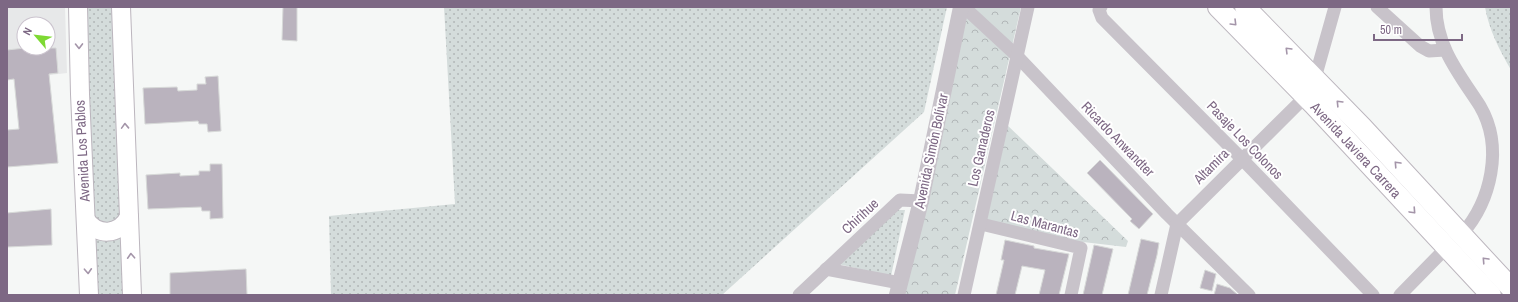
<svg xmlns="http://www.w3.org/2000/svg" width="1518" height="302" viewBox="0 0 1518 302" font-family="'Archivo Narrow',sans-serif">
  <defs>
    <pattern id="grass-dots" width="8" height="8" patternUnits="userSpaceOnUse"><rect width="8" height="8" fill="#d4dcdb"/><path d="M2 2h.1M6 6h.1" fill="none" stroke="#b1b6b7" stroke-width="1.8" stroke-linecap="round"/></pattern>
    <pattern id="park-crowns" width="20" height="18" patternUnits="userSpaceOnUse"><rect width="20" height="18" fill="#d4dcdb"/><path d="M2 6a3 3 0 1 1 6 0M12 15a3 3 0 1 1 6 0" fill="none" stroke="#b1b6b7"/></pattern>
  </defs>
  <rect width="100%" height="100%" fill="#f5f7f6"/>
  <path fill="#e7e8e9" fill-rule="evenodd" d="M7,7H65L67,73L7,80ZM24,24H48V48H24Z"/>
  <g fill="url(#grass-dots)">
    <path d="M82,7H115L126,295H94Z"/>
    <path d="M444,7H947L924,112L722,295H331L329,216L455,204Z"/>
    <path d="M1485,7H1511V70C1499,49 1489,30 1485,7Z"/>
    <path d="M897,210H905L891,276L838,264Z"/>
  </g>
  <g fill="url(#park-crowns)">
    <path d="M967,7H1021L955,295H904Z"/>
    <path d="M1004,122L1128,241L1126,247L1083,242L1081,248L981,224Z"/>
  </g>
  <g fill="#bab3be" stroke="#d7d9d8">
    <path d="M283,7H297V41L282,40Z"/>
    <path d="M25,48H56L58,73L49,74L58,163L7,167V130L19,129L14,79L7,80V50Z"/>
    <path d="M218,76L221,131L208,132L207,124H199L198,121L145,124L143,88L177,87L178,91L197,90V84H206L205,77Z"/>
    <path d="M1100,160L1153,214L1139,229L1130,221L1132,219L1087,173Z"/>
    <path d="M210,164H222L223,218L210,219V211H202L201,207L148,209L146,175L180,173V176L199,175V171H210Z"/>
    <path d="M51,209L52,245L7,247V213Z"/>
    <path d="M1141,239L1159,243L1157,255L1147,295H1128Z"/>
    <path d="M1005,240L1034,246V248L1069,254L1059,295H1039L1045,270L1022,266L1015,295H996L1004,260H1001Z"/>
    <path d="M1094,245L1113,249L1102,295H1083Z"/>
    <path d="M246,269L247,295H170V273Z"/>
    <path d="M1205,270L1216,274L1212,291L1200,288Z"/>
    <path d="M1217,284L1230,288L1238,295H1214Z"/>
  </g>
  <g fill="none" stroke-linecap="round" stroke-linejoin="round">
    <defs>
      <g id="secondary">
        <path d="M78,7L80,94L89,295"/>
        <path d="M121,7L132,295"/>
        <path d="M86,220C97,236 119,236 129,217"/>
      </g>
      <g id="primary">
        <path d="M1218,7L1313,104L1491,295"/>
        <path d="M1245,7L1363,128L1511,288"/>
      </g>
    </defs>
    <use href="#secondary" stroke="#bcb6be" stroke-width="20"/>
    <use href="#primary" stroke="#bcb6be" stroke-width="22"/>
    <g stroke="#c8c3ca" stroke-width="13">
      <path d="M964,7L1017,56L1167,214L1249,295"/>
      <path d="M1101,7L1099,10L1102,18L1241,158L1373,295"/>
      <path d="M1377,7L1420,46L1429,51L1445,50"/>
      <path d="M1436,7C1436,47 1460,75 1480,106C1504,147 1491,201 1462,234"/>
      <path d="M981,224L1081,248L1071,295"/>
      <path d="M826,269L900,283"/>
      <path d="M799,295L900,200L921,201"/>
      <path d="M964,295L1028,7"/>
      <path d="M1161,295L1177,224L1306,96L1315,78L1335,7"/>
      <path d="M1400,295L1447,247"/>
    </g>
    <path stroke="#c8c3ca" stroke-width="16" d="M897,295L921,201L961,7"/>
    <use href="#secondary" stroke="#fff" stroke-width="18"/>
    <use href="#primary" stroke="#fff" stroke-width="20"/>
  </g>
  <defs><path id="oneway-chevron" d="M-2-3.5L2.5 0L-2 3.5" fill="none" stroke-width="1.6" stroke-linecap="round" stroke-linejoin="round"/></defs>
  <g stroke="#a495a9">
    <use href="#oneway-chevron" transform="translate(1234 23) rotate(45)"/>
    <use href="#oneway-chevron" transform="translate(79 46) rotate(89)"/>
    <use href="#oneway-chevron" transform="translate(1288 50) rotate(-135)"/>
    <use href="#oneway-chevron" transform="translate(1339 103) rotate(-134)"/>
    <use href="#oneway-chevron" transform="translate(125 126) rotate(-92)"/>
    <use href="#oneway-chevron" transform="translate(1397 164) rotate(-133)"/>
    <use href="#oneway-chevron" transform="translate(1413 211) rotate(47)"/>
    <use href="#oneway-chevron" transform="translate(131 256) rotate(-93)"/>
    <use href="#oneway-chevron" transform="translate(1485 260) rotate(-133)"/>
    <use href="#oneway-chevron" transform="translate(88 271) rotate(87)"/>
  </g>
  <g text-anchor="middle" stroke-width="4" stroke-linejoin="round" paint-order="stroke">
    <g font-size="14" fill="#7d6884" stroke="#fff">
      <text transform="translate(1118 139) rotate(46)" y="5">Ricardo Anwandter</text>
      <text transform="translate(1245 140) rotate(46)" y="5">Pasaje Los Colonos</text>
      <text transform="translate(981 148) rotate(-77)" y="5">Los Ganaderos</text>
      <text transform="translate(1356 150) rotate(47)" y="5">Avenida Javiera Carrera</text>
      <text transform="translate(82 151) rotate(-93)" y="5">Avenida Los Pablos</text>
      <text transform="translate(931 151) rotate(-78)" y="5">Avenida Simón Bolívar</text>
      <text transform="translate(1211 166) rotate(-45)" y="5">Altamira</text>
      <text transform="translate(860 216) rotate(-43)" y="5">Chirihue</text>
      <text transform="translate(1045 224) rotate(15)" y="5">Las Marantas</text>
    </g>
  </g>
  <rect width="1518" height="302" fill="none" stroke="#7d6884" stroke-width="16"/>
  <g transform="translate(36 36) rotate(298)"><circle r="19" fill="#ffffff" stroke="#cbc3ce"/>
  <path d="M0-3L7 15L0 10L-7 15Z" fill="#7ed933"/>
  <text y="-6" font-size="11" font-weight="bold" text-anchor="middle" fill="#7d6884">N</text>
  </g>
  <path d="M1374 34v6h88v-6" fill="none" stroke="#7d6884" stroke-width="2"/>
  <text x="1380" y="34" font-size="12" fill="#7d6884" stroke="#ffffff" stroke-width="3" paint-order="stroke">50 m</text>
</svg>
